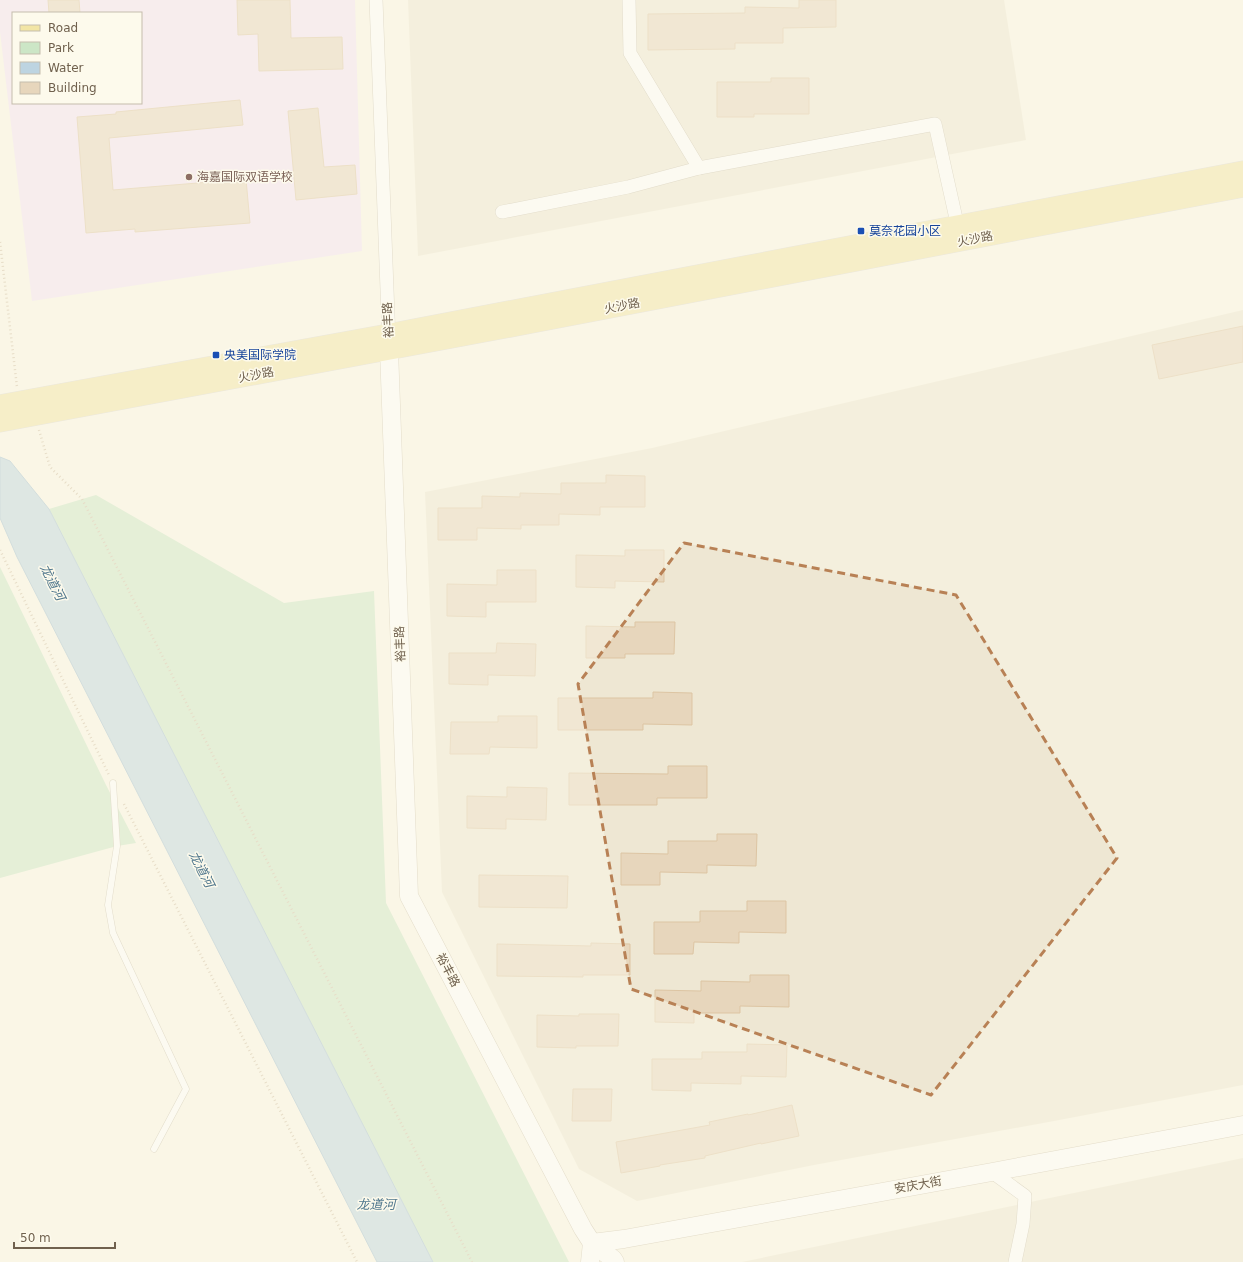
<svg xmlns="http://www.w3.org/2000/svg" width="1243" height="1262" viewBox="0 0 1243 1262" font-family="'DejaVu Sans','Noto Sans SC',sans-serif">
  <rect width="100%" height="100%" fill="#faf6e6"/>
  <g fill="#eee7d3">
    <path d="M408,0H1004L1026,140L418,256Z"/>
    <path d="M1243,310V1085L1054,1121L814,1165L637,1201L579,1169L442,892L425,492L652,448Z"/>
    <path d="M1243,1158V1262H742Z"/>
  </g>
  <path fill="#f3e3f6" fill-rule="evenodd" d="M0,0H355L362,251L32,301L0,32ZM13,13H141V103H13Z"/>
  <g fill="#cce6c6">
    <path d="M96,495L284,603L374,591L386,903L569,1262H433L49,509Z"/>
    <path d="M0,567L106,785L136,843L117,846L0,878Z"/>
  </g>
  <path fill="#bdd4e1" stroke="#a4c1d2" d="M0,457L10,461L49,509L433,1262H377L17,557L0,518Z"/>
  <g fill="#e7d6bc" stroke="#ddc5a3">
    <path d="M48,0H79L80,13H49Z"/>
    <path d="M237,0H290L291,38L342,37L343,69L259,71L258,34L238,35Z"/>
    <path d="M799,0H836V27L783,28V43H735V49L648,50V14L745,13V7L799,8Z"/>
    <path d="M771,78H809V114H754V117H717V82H771Z"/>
    <path d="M240,100L243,125L109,138L113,190L246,179L250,223L135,232V229L86,233L77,117L116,114V112Z"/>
    <path d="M318,108L324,167L355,165L357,194L296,200L288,111Z"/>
    <path d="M1243,326V362L1159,379L1152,345Z"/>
    <path d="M606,475L645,476V507H600V515L559,514V525H521V529L477,528V540H438V508H482V496L520,497V493L561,494V483H606Z"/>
    <path d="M625,550H664V582L615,581V588L576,587V555L625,556Z"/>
    <path d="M497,570H536V602H486V617L447,616V584L497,585Z"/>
    <path d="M635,622H675L674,654H625V658H586V626L635,627Z"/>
    <path d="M497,643L536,644L535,676L488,675V685L449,684V653H496Z"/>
    <path d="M653,692L692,693V725L643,724V730H558V698H653Z"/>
    <path d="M498,716H537V748L490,747L489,754H450L451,722H498Z"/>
    <path d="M668,766H707V798H657V805H569V773L668,774Z"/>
    <path d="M507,787L547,788L546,820L506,819V829L467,828V796L507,797Z"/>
    <path d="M717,834H757L756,866L707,865V873L660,872V885H621V853L668,854V841H717Z"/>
    <path d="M479,875L568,876L567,908L479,907Z"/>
    <path d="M747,901H786V933L739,932V943L694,942L693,954H654V922H700V911H747Z"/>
    <path d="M591,943L630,944V975H583V977L497,976V944L591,946Z"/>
    <path d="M750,975H789V1007L740,1006V1013H694V1023L655,1022V990L701,991V981L750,982Z"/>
    <path d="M579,1014H619L618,1046H576V1048L537,1047V1015L579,1016Z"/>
    <path d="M747,1044L787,1045L786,1077L741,1076V1084L691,1083V1091L652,1090V1059H702V1052H747Z"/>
    <path d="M573,1089H612L611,1121H572Z"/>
    <path d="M792,1105L799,1136L761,1144V1143L705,1156V1158L660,1165V1166L621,1173L616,1142L710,1125L709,1122L748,1114V1115Z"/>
  </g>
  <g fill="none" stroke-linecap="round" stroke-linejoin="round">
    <defs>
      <path id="lane" d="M113,783L117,846L108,905L113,933L186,1089L154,1149"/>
      <g id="street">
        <path d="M376,0L389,342"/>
        <path d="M629,0L630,53L699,168L935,124L959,232"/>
        <path d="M502,212L628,187L699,168"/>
        <path d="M992,1172L1025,1196L1023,1224L1015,1262"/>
      </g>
      <g id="secondary">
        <path d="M389,350L409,896L583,1229L592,1243L613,1259L615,1262"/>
        <path d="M592,1243L624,1239L992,1172L1243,1125"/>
        <path d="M590,1262L592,1243"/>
      </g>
      <g id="primary">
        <path d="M0,405L388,334L1243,171"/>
        <path d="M0,422L532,323L1243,187"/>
      </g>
    </defs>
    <use href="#lane" stroke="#c7beab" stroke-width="7"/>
    <use href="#street" stroke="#c7beab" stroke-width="14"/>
    <use href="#secondary" stroke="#cabfa9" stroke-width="19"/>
    <use href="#primary" stroke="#dad6d1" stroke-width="21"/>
    <g stroke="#d1bfa4" stroke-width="2.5" stroke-dasharray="1 3" stroke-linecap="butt">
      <path d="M0,242L17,387"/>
      <path d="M39,430L50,467L82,499L472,1262"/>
      <path d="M0,550L109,775"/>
      <path d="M124,804L357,1262"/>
    </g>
    <use href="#lane" stroke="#fff" stroke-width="6"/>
    <use href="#street" stroke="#fff" stroke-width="13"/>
    <use href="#secondary" stroke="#fff" stroke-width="18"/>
    <use href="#primary" stroke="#f2e5a5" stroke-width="20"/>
  </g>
  <path d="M0 0H1243V1262H0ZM684,543L956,595L1117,858L931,1095L631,989L578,684Z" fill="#faf6e6" fill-opacity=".55" fill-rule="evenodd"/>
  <path fill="none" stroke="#b88155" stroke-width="3" stroke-dasharray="8 5" stroke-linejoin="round" d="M684,543L956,595L1117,858L931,1095L631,989L578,684Z"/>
  <circle fill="#8d6e63" stroke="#fdfaec" stroke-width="1.5" cx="189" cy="177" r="4"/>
  <g fill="#1a4fb4" stroke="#fdfaec" stroke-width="1.5">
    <rect x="857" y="227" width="8" height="8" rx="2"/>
    <rect x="212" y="351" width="8" height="8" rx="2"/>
  </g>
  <g text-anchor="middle" stroke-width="3" stroke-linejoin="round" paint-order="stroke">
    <g font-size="12" fill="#785e54" stroke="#fdfaec" text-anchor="start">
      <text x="197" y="181">海嘉国际双语学校</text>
    </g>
    <g font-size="12" fill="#164399" stroke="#fdfaec" text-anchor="start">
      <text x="869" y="235">莫奈花园小区</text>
      <text x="224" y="359">央美国际学院</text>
    </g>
    <g font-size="12" fill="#70614e" stroke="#fdfaec">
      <text transform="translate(975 239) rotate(-11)" y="4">火沙路</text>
      <text transform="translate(622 306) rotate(-11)" y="4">火沙路</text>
      <text transform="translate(388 320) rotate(-93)" y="4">裕丰路</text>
      <text transform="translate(256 375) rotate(-11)" y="4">火沙路</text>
      <text transform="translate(400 644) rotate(-92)" y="4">裕丰路</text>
      <text transform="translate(448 970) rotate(62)" y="4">裕丰路</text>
      <text transform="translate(918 1185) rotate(-10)" y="4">安庆大街</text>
    </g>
    <g font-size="13" font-style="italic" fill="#51788e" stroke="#fdfaec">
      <text transform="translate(53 582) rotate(63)" y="5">龙道河</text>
      <text transform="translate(202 869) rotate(63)" y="5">龙道河</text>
      <text x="376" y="1209">龙道河</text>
    </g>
  </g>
  <rect x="12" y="12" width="130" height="92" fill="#fdfaec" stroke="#c5bdad"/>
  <rect x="20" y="25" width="20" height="6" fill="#f2e5a5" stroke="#c5bdad"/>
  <text x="48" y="32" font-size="12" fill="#70614e">Road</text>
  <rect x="20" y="42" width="20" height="12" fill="#cce6c6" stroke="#c5bdad"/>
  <text x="48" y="52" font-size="12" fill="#70614e">Park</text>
  <rect x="20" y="62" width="20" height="12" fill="#bdd4e1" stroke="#c5bdad"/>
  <text x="48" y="72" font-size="12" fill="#70614e">Water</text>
  <rect x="20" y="82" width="20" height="12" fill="#e7d6bc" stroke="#c5bdad"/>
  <text x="48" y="92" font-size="12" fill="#70614e">Building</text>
  <path d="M14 1242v6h101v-6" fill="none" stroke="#70614e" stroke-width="2"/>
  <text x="20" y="1242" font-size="12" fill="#70614e" stroke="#fdfaec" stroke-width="3" paint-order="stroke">50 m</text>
</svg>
